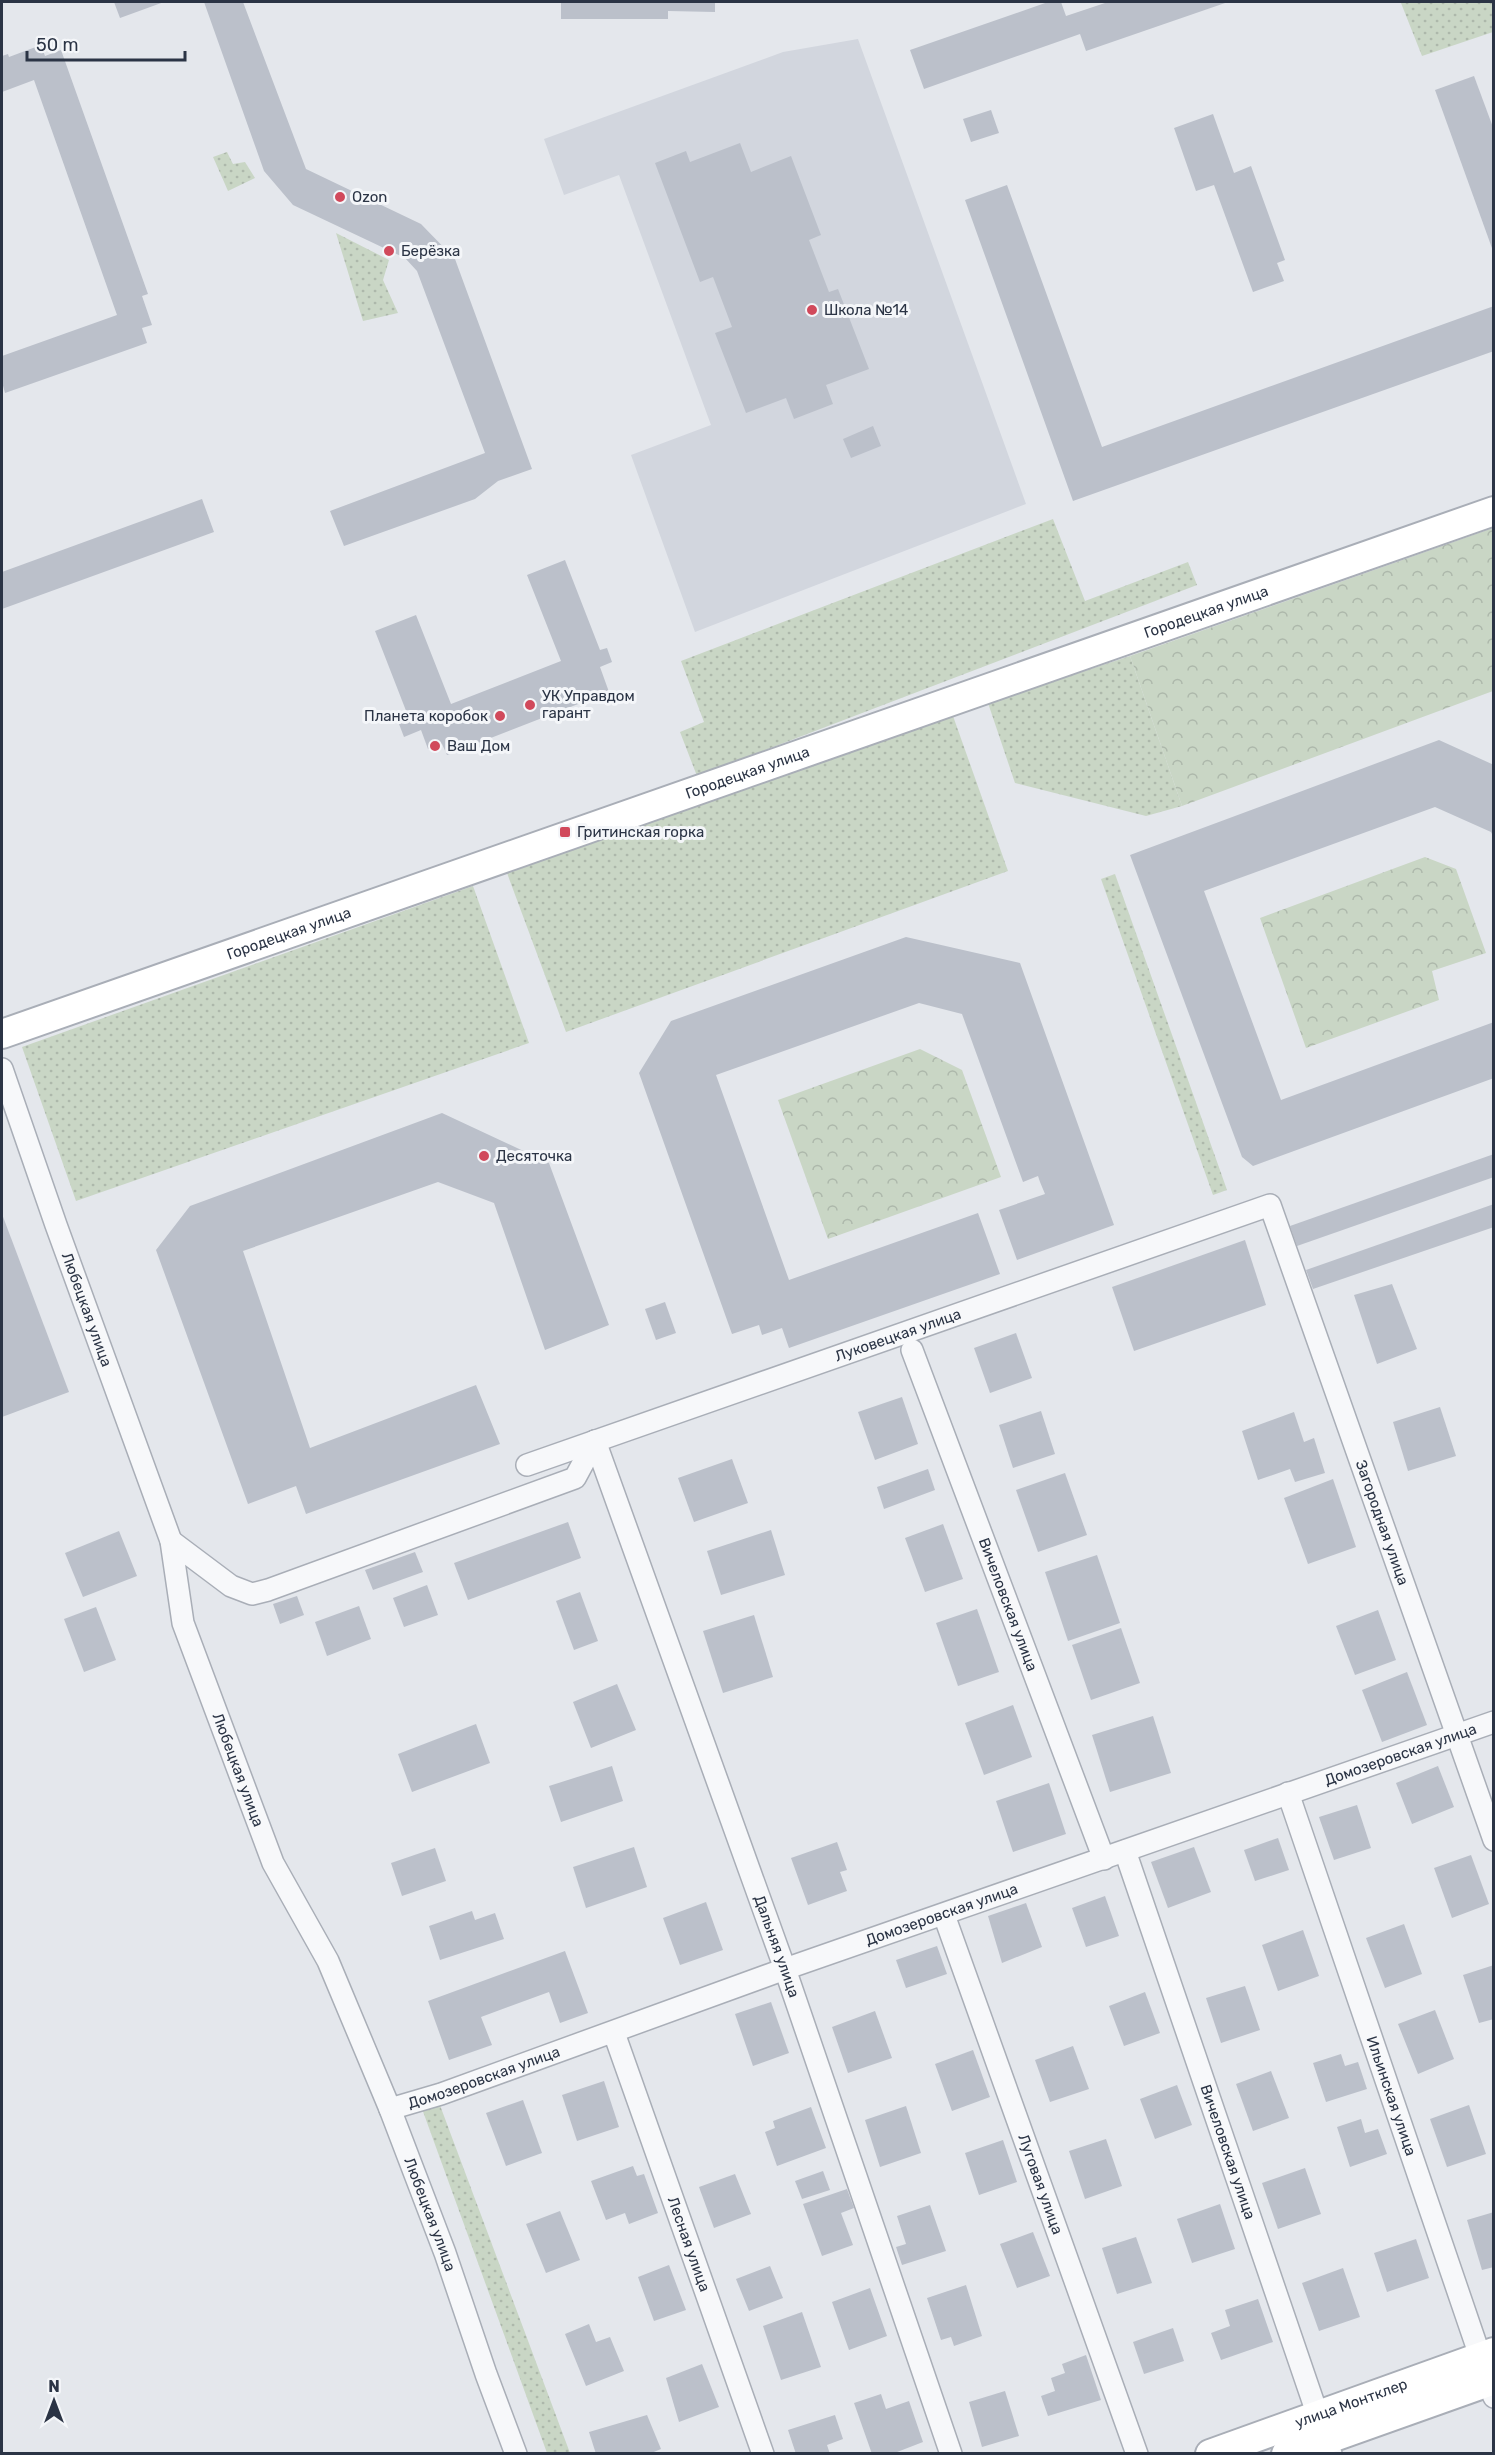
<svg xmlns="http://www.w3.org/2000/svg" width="1495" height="2455" viewBox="0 0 1495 2455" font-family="Rubik,sans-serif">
  <defs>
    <pattern id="grass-dots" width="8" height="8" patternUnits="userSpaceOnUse" patternTransform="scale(1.5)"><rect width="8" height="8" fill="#c9d6c5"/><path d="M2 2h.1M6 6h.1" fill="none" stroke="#adb8ab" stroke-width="1.8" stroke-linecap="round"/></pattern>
    <pattern id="park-crowns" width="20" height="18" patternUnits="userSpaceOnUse" patternTransform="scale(1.5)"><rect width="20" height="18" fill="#c9d6c5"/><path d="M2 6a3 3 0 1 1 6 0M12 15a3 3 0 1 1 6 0" fill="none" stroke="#adb8ab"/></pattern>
  </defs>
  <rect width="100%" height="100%" fill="#e4e7ec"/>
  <path fill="#d2d6de" d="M858,39L1026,504L695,632L631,455L711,425L619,175L564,195L544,139L783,52Z"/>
  <g fill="url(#grass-dots)">
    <path d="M1405,2H1493V32L1422,56L1401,3Z"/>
    <path d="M227,152L233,164L245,162L255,178L228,191L213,157Z"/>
    <path d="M336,233L389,260L383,280L398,313L363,321Z"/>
    <path d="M1053,519L1085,601L1188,562L1197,585L697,776L680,732L704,722L681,661Z"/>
    <path d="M1130,656L1182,806L1146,816L1015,783L988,703Z"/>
    <path d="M953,716L1008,871L566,1032L507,873Z"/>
    <path d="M1115,874L1227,1190L1213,1195L1101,879Z"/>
    <path d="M473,886L529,1043L76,1201L22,1047Z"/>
    <path d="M438,2100L570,2453H547L421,2106Z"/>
  </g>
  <g fill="url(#park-crowns)">
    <path d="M1493,528V691L1182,806L1130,656Z"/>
    <path d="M1425,857L1456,869L1486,953L1432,971L1439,1000L1306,1048L1260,918Z"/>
    <path d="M920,1049L962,1070L1001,1177L828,1239L778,1100Z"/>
  </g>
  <g fill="#bbc0ca">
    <path d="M114,2H164L120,18Z"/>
    <path d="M204,2H243L306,169L421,224L455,259L532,469L498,481L475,499L344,546L330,511L485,453L417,271L405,258L293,205L264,171Z"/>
    <path d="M561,2H715V12L668,11V19H561Z"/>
    <path d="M1048,2H1061L1066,16L1108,2H1228L1086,51L1080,34L924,89L910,50Z"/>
    <path d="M41,45L45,56L61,50L148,294L142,296L152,325L142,328L147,343L5,393L2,382V356L117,315L34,80L2,92V56L8,54L9,57Z"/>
    <path d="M1474,76L1494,130L1493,251L1435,90Z"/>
    <path d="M991,110L999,133L971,142L963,119Z"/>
    <path d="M1213,114L1234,173L1251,166L1285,260L1277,263L1284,281L1253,292L1214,185L1196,191L1174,128Z"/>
    <path d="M740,143L751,172L791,156L821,235L809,240L829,292L838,289L869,369L826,385L833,404L794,419L786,398L746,413L715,333L732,327L713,277L700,282L655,163L686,151L690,162Z"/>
    <path d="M1007,185L1102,447L1494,306V351L1073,501L965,200Z"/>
    <path d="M873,426L881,446L851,458L843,439Z"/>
    <path d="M202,499L214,532L2,609V572Z"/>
    <path d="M565,560L600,650L607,648L612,662L600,667L609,692L447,755L442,744L428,749L421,730L404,737L399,724L410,721L375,631L416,615L451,704L561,661L527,575Z"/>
    <path d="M1439,740L1494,765V838L1491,832L1435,807L1204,891L1281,1100L1494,1022V1078L1253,1166L1242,1157L1130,855Z"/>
    <path d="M906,937L1020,963L1114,1225L1017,1260L999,1210L1045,1194L1040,1182L1038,1176L1023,1182L962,1014L919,1003L716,1075L789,1280L978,1213L1000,1274L789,1348L782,1328L762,1335L759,1325L732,1334L639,1073L671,1021Z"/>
    <path d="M442,1113L549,1163L609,1325L545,1350L494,1203L438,1182L243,1251L310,1448L476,1385L500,1444L306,1514L296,1486L248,1504L156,1250L190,1206Z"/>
    <path d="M1494,1154V1177L1297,1246L1290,1226Z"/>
    <path d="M1494,1204V1227L1313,1289L1306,1270Z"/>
    <path d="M2,1214L69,1392L2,1417Z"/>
    <path d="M1245,1240L1266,1305L1134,1351L1112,1287Z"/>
    <path d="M1392,1284L1417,1349L1377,1364L1354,1295Z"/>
    <path d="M665,1302L676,1333L656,1340L645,1309Z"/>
    <path d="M1016,1333L1032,1378L990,1393L974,1348Z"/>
    <path d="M902,1397L918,1444L875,1460L858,1412Z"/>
    <path d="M1440,1407L1456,1456L1408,1471L1393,1422Z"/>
    <path d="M1041,1411L1055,1454L1013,1468L999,1425Z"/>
    <path d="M1294,1412L1304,1442L1314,1438L1325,1473L1295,1482L1290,1469L1258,1480L1242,1431Z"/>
    <path d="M732,1459L748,1503L694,1522L678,1478Z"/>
    <path d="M928,1469L935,1490L884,1509L877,1487Z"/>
    <path d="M1065,1473L1087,1535L1038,1552L1016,1490Z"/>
    <path d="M1333,1479L1356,1547L1308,1564L1284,1498Z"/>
    <path d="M568,1522L581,1558L468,1600L454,1563Z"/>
    <path d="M943,1524L963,1579L925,1592L905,1538Z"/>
    <path d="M771,1530L785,1575L721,1595L707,1551Z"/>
    <path d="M119,1531L137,1576L83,1597L65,1553Z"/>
    <path d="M415,1552L423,1572L373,1590L365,1570Z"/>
    <path d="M1097,1555L1120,1623L1068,1641L1045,1572Z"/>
    <path d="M427,1585L438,1615L404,1627L393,1598Z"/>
    <path d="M580,1592L598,1641L574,1650L556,1601Z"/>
    <path d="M297,1596L304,1615L280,1624L273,1604Z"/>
    <path d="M359,1606L371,1639L327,1656L315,1622Z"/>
    <path d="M96,1607L116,1660L84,1672L64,1619Z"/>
    <path d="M977,1609L999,1672L958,1686L936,1623Z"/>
    <path d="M1378,1610L1396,1660L1355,1675L1336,1626Z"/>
    <path d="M754,1615L773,1677L723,1693L703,1631Z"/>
    <path d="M1121,1628L1140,1683L1091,1700L1072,1645Z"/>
    <path d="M1407,1672L1427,1725L1382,1742L1362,1690Z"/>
    <path d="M617,1684L636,1730L591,1748L573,1702Z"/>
    <path d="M1013,1705L1032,1757L984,1775L965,1723Z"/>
    <path d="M1153,1716L1171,1773L1110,1792L1092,1735Z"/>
    <path d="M476,1724L490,1763L412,1792L398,1754Z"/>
    <path d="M612,1766L623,1801L561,1822L549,1786Z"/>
    <path d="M1438,1766L1454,1807L1412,1824L1396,1783Z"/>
    <path d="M1049,1783L1066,1834L1013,1852L996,1801Z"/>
    <path d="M1357,1805L1371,1848L1334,1860L1319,1817Z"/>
    <path d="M1278,1838L1289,1870L1255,1881L1244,1850Z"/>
    <path d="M837,1842L847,1870L840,1872L847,1891L808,1905L791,1858Z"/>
    <path d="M634,1847L647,1887L586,1908L573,1867Z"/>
    <path d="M1194,1847L1211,1892L1168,1908L1151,1862Z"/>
    <path d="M435,1848L446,1881L402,1896L391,1863Z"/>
    <path d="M1471,1855L1489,1904L1452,1918L1434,1868Z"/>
    <path d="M1105,1896L1119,1936L1086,1947L1072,1908Z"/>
    <path d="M706,1902L723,1950L680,1965L663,1918Z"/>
    <path d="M1026,1903L1042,1947L1002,1963L988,1916Z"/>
    <path d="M472,1911L475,1920L495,1913L504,1939L440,1960L429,1926Z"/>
    <path d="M1404,1924L1422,1974L1385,1988L1366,1938Z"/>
    <path d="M1303,1930L1319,1976L1278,1991L1262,1945Z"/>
    <path d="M937,1946L947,1974L906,1988L896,1960Z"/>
    <path d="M565,1951L588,2013L560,2023L549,1992L481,2017L492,2045L449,2060L428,2001Z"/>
    <path d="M1494,1965V2019L1479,2023L1463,1975Z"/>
    <path d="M1245,1986L1260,2030L1221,2043L1206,1998Z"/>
    <path d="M1145,1992L1160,2033L1124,2046L1109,2006Z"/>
    <path d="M771,2002L789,2053L753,2066L735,2014Z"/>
    <path d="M1435,2010L1454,2059L1418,2074L1398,2024Z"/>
    <path d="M875,2011L892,2058L848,2073L832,2027Z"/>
    <path d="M1073,2046L1089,2089L1050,2102L1035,2060Z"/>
    <path d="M973,2050L990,2097L952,2111L935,2064Z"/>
    <path d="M1341,2054L1345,2066L1358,2062L1367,2089L1326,2102L1313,2063Z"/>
    <path d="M1271,2071L1289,2118L1253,2131L1236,2084Z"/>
    <path d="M604,2081L619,2127L577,2141L562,2095Z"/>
    <path d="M1177,2085L1192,2125L1155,2139L1140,2099Z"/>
    <path d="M523,2100L542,2153L506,2166L486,2113Z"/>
    <path d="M1469,2105L1486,2154L1447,2167L1430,2119Z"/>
    <path d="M906,2106L921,2153L880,2167L865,2120Z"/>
    <path d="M811,2107L826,2148L777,2166L765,2132L775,2128L773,2121Z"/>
    <path d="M1361,2119L1365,2133L1378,2129L1387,2154L1350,2167L1337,2127Z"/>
    <path d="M1106,2139L1122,2186L1085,2199L1069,2151Z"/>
    <path d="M1003,2140L1017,2182L979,2195L965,2153Z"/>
    <path d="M633,2166L637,2176L644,2174L658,2213L629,2224L625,2213L606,2220L591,2181Z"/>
    <path d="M1305,2168L1321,2214L1278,2229L1262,2183Z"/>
    <path d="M823,2171L830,2190L802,2199L795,2181Z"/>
    <path d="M735,2174L751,2214L714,2228L699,2187Z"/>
    <path d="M847,2189L854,2208L841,2213L853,2245L822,2256L803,2204Z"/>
    <path d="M1220,2204L1235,2249L1192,2263L1177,2219Z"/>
    <path d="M930,2205L946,2251L902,2265L896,2247L906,2244L897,2216Z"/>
    <path d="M560,2211L580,2260L546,2273L526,2224Z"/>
    <path d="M1494,2212V2267L1482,2270L1467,2220Z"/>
    <path d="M1033,2232L1050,2276L1017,2288L1000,2244Z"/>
    <path d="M1136,2237L1152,2283L1117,2294L1102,2248Z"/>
    <path d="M1416,2239L1429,2278L1387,2292L1374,2253Z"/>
    <path d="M669,2265L686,2310L654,2321L638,2277Z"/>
    <path d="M770,2266L783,2298L749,2311L736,2279Z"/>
    <path d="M1343,2268L1360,2317L1319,2331L1302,2283Z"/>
    <path d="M966,2285L982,2336L954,2346L951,2337L941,2340L927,2298Z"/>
    <path d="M870,2288L887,2336L849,2350L832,2302Z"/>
    <path d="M1258,2299L1273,2342L1221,2360L1211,2333L1230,2326L1225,2310Z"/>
    <path d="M802,2312L821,2367L781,2380L763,2326Z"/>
    <path d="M589,2324L596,2342L610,2337L624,2371L586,2386L565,2334Z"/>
    <path d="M1173,2328L1184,2361L1144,2374L1133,2342Z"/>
    <path d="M1086,2355L1101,2400L1048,2416L1041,2396L1055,2391L1051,2378L1065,2373L1062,2364Z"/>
    <path d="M702,2364L719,2407L679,2422L666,2378Z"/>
    <path d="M1005,2391L1019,2436L982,2447L969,2402Z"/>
    <path d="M881,2394L886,2409L909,2401L923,2442L892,2454H872L854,2403Z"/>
    <path d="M647,2415L661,2449L649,2454H596L589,2432Z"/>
    <path d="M835,2415L843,2439L827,2445L830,2454H796L788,2430Z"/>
  </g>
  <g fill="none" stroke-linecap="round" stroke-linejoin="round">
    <defs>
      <g id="street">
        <path id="s1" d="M2,1069L56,1225L171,1541L183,1623L273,1863L328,1961L390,2109L445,2253L486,2374L516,2454"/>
        <path id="s2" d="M912,1350L1104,1859"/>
        <path id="s3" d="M595,1441L785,1969L951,2454"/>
        <path id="s4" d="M527,1465L1270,1205L1494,1840"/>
        <path d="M171,1541L231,1586L252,1594L268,1590L575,1478L595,1441"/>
        <path id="s5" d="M1288,1793L1494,2397"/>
        <path id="s6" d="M1125,1851L1331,2454"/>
        <path id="s7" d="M944,1915L1137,2454"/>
        <path id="s8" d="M614,2033L763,2454"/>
        <path id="s9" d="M390,2109L441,2094L785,1969L1494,1722"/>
      </g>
      <g id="secondary">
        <path id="s10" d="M2,1034L1494,511"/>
        <path id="s11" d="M1210,2454L1494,2352"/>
        <path d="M1286,2454L1494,2380"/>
      </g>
    </defs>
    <use href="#street" stroke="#a9aeb7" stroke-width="24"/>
    <use href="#secondary" stroke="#a9aeb7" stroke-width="32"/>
    <use href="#street" stroke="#f7f8fa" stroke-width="21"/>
    <use href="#secondary" stroke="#fff" stroke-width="28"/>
  </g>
  <g fill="#d1495b" stroke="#f4f6f9" stroke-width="2">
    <circle cx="340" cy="197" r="6"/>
    <circle cx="389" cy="251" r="6"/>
    <circle cx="812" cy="310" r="6"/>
    <circle cx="530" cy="705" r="6"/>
    <circle cx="500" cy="716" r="6"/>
    <circle cx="435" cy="746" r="6"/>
    <rect x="559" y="826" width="12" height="12" rx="3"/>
    <circle cx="484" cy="1156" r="6"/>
  </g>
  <g text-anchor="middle" stroke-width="6" stroke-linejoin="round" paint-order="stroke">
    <g font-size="15" fill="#2b3445" stroke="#f4f6f9" text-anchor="start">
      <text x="352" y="202">Ozon</text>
      <text x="401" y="256">Берёзка</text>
      <text x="824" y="315">Школа №14</text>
      <text x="542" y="701">УК Управдом<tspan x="542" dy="17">гарант</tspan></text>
      <text x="488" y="721" text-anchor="end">Планета коробок</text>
      <text x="447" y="751">Ваш Дом</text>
      <text x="577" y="837">Гритинская горка</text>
      <text x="496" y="1161">Десяточка</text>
    </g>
    <g font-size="15" fill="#2b3445" stroke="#f4f6f9">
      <text dy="5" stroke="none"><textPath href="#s10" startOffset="1276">Городецкая улица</textPath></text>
      <text dy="5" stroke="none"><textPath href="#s10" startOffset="790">Городецкая улица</textPath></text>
      <text dy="5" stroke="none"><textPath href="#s10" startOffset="304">Городецкая улица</textPath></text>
      <text dy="5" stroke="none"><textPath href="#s1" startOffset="255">Любецкая улица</textPath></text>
      <text dy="5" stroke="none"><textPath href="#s4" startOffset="393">Луковецкая улица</textPath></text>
      <text dy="5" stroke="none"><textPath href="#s4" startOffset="1124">Загородная улица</textPath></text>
      <text dy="5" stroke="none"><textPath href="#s2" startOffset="272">Вичеловская улица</textPath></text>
      <text dy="5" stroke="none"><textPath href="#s9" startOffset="1071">Домозеровская улица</textPath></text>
      <text dy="5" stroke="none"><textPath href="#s1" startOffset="741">Любецкая улица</textPath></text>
      <text dy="5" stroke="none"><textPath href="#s9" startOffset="585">Домозеровская улица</textPath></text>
      <text dy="5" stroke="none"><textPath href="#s3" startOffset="537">Дальняя улица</textPath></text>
      <text dy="5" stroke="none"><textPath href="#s9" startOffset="99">Домозеровская улица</textPath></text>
      <text dy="5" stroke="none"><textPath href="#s5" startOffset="320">Ильинская улица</textPath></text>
      <text dy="5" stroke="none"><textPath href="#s6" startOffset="318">Вичеловская улица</textPath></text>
      <text dy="5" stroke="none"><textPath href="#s7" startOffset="286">Луговая улица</textPath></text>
      <text dy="5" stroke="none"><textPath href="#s1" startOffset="1226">Любецкая улица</textPath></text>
      <text dy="5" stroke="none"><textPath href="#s8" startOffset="224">Лесная улица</textPath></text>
      <text dy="5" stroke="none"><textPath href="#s11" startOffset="150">улица Монтклер</textPath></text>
    </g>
  </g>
  <rect width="1495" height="2455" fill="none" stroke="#2b3445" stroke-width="6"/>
  <g transform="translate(54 2401)" stroke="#f4f6f9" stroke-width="4.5" paint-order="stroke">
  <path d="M0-4.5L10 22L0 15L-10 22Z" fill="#2b3445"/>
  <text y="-9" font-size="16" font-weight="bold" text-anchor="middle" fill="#2b3445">N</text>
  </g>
  <path d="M27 51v9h158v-9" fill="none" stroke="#2b3445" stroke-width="3"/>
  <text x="36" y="51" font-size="18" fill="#2b3445" stroke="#f4f6f9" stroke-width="4.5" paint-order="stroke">50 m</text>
</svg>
